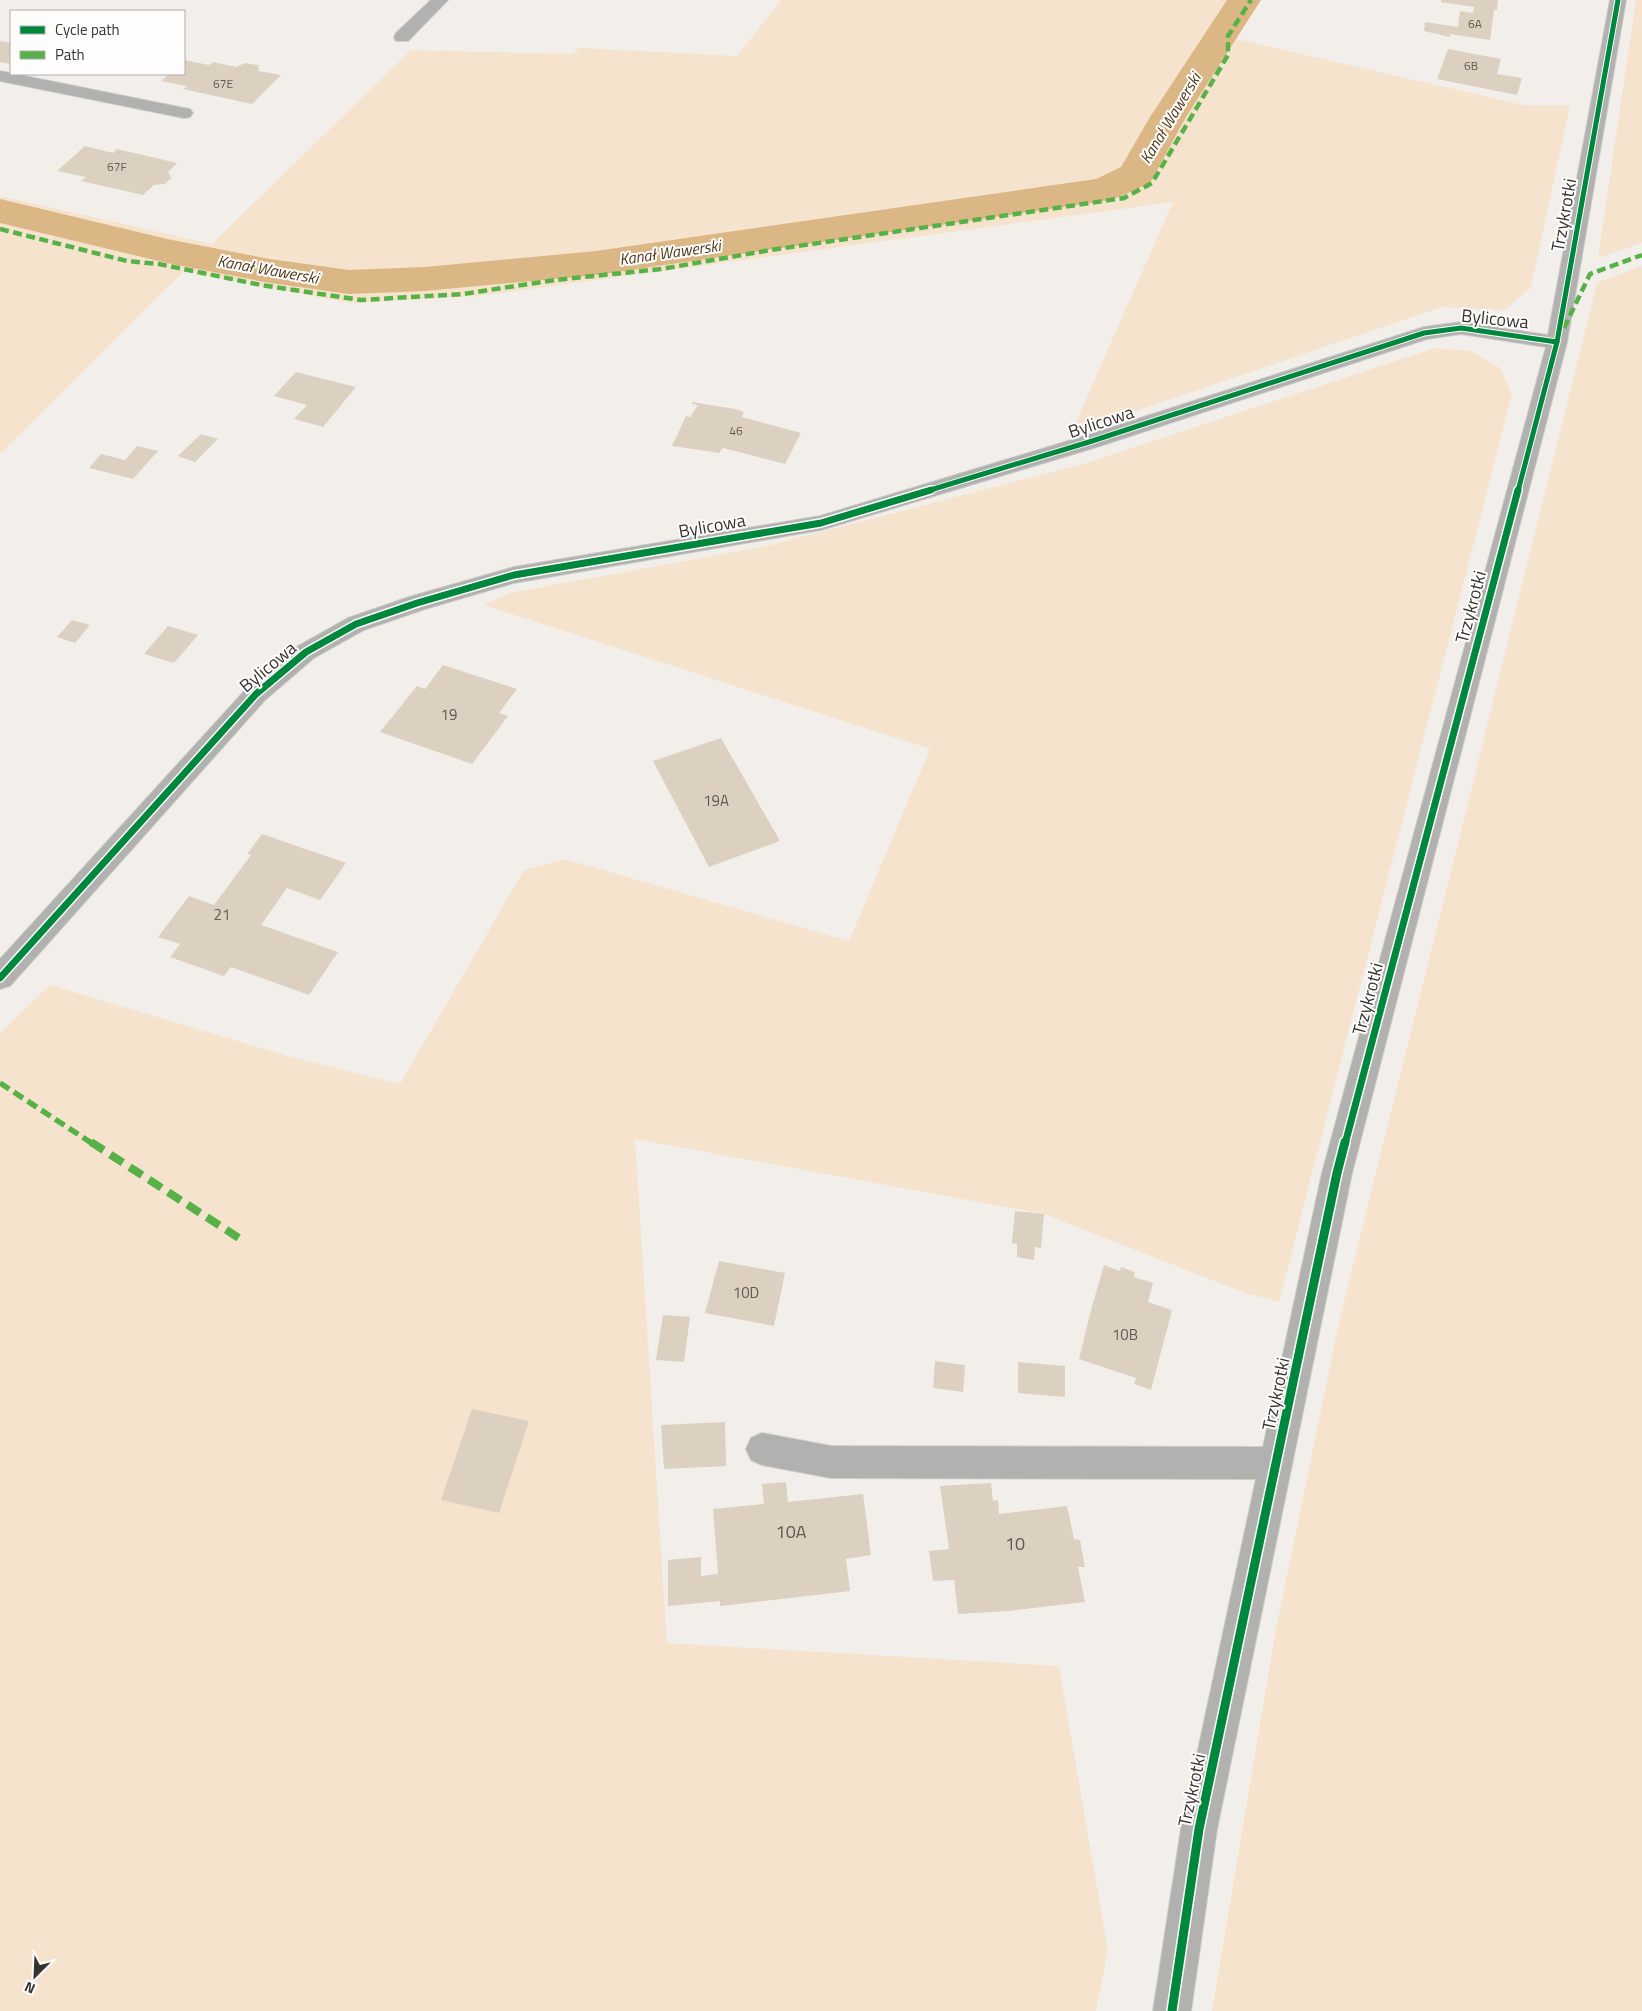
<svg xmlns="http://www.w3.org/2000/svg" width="1642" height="2011" viewBox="0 0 1642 2011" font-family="'Titillium Web',sans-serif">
  <rect width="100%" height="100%" fill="#f2efeb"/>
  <g fill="#f5e3cd">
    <path d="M781,0H1260L1236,39L1523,105H1570L1531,287L1505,310L1442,307L1071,433L1173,202L478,296L350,303L184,271L0,454V196L212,244L411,50L573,54L579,48L737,56Z"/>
    <path d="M1636,0H1642V243L1598,258Z"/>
    <path d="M1642,266V2011H1212L1276,1629L1340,1318L1597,283Z"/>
    <path d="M1435,348L1471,351L1500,368L1512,394L1279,1302L1245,1293L1044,1214L635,1139L667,1643L1059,1666L1108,1951L1096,2011H0V1033L50,985L288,1056L400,1084L524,870L565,859L849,941L930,749L484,605L510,593L767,546L1083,464Z"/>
  </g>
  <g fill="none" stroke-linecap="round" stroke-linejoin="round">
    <path fill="#dcb786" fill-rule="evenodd" d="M1227,0H1261L1186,117L1150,183L1119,197L1105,201L596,275L425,291L349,294L270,283L167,263L0,223V199L167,239L270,259L349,270L425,267L596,251L1096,179L1121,167L1150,117Z"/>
  </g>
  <g fill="#dcd0c1">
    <path d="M1441,0H1498L1497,10H1494L1490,40L1450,34V37L1424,31L1425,22L1458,27L1460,11L1473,13L1474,7L1441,2Z"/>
    <path d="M0,41L11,43L10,64L0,62Z"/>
    <path d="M1448,49L1501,59L1497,74L1522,78L1517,95L1437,79Z"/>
    <path d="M184,60L209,65L213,62L236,67L245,63L258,65L259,69L258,71L281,75L252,104L183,89L187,86L161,81L169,74H184Z"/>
    <path d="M85,146L113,153L117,149L177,163L167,173H169L171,178L165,184L154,185L143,195L81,181L86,177L57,171Z"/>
    <path d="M296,372L356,387L323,427L294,419L307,405L274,396Z"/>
    <path d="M692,402L735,409L744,412L742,417L801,433L785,464L723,448L719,453L672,446L686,416L690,417L698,405L692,404Z"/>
    <path d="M201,434L218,439L195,462L178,456Z"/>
    <path d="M137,446L158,451L133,479L89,468L101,454L125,460Z"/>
    <path d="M72,620L90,625L75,643L57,637Z"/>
    <path d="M168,626L198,635L174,663L144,654Z"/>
    <path d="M443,665L517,689L499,713L508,716L472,764L380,732L417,686L425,689Z"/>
    <path d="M721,738L780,841L709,867L653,761Z"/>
    <path d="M262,834L346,863L320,900L287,888L261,925L338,952L309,995L231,967L224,976L170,957L180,944L158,937L189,896L214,905L251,855L247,854Z"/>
    <path d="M1015,1211L1044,1214L1041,1248L1035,1247L1034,1260L1017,1257V1244L1012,1243Z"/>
    <path d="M719,1261L785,1273L774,1326L705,1313Z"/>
    <path d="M1104,1265L1120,1271L1121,1267L1135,1272L1134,1277L1153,1283L1148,1302L1172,1310L1151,1390L1134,1384L1136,1378L1079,1359L1091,1310Z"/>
    <path d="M663,1315L690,1317L684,1362L656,1360Z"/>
    <path d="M935,1361L965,1365L963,1392L933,1388Z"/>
    <path d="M1018,1362L1065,1366V1397L1018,1393Z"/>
    <path d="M472,1409L529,1421L499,1513L441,1500Z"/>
    <path d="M725,1422L726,1466L664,1469L661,1425Z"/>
    <path d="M786,1482L788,1502L863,1494L871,1555L846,1559L850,1591L720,1606V1601L668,1606V1560L701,1557V1576L718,1574L713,1509L764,1504L762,1484Z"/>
    <path d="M991,1483L993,1501L998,1500L999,1514L1067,1506L1074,1539L1080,1540L1085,1567H1078L1085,1602L1008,1611L958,1614L954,1580L933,1581L929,1551L949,1549L940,1486Z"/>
  </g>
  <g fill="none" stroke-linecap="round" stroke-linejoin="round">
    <defs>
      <g id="minor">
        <path d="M431,0H448L408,41H396L394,37L396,33Z"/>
        <path d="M1610,0H1626L1567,342L1352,1173L1217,1829L1191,2011H1153L1181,1829L1256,1479L831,1478L762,1465L751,1460L746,1449L751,1438L762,1433L831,1446L1263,1447L1322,1173L1546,347L1461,334L1427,339L1097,447L821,530L514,583L425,609L364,630L314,658L265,700L10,986L0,989V959L247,688L298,646L348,618L409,597L514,567L820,516L1081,437L1424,327L1461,322L1548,335Z"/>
        <path d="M0,71L184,108L190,109L193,113L190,117L184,118L0,81Z"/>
      </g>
    </defs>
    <use href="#minor" stroke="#cfcdca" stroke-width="2"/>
    <use href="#minor" fill="#b1b1b0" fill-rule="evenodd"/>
    <g stroke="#56b246" stroke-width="4.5" stroke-dasharray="9 4.5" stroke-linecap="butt">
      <path d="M0,229L127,261L159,264L261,285L361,300L463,294L555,280L661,269L771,250L1124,198L1152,183L1228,55V36L1251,0"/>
      <path d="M1564,328L1590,274L1642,255"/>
    </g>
    <path stroke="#56b246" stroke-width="5.5" stroke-dasharray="11 5.5" stroke-linecap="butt" d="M0,1083L93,1144"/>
    <path stroke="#56b246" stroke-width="8" stroke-dasharray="15 8" stroke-linecap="butt" d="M91,1142L245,1242"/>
    <defs>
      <g id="cycleway-far2">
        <path d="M927,491L1089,442L1424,333L1461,328L1557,342"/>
        <path d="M1518,491L1557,342L1618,0"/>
      </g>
      <g id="cycleway-far1">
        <path d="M0,978L256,694L306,652L356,624L417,603L514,575L821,523L931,490"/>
        <path d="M1345,1144L1518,490"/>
      </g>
      <path id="cycleway" d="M1172,2011L1199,1829L1337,1173L1345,1142"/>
    </defs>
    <use href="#cycleway-far2" stroke="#fffdfc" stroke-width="7"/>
    <use href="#cycleway-far1" stroke="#fffdfc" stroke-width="10"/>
    <use href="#cycleway" stroke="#fffdfc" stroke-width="12"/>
    <use href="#cycleway-far2" stroke="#00873e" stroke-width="5"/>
    <use href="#cycleway-far1" stroke="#00873e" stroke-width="7"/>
    <use href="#cycleway" stroke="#00873e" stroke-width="9"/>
  </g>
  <g text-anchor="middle" stroke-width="4" stroke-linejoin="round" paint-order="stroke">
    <g font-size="12" fill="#605b55">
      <text x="1475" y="28">6A</text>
      <text x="1471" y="70">6B</text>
      <text x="223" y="88">67E</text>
      <text x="117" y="171">67F</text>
      <text x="736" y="435">46</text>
    </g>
    <g font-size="15" fill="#605b55">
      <text x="449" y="720">19</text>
      <text x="716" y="806">19A</text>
      <text x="222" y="920">21</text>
      <text x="746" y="1298">10D</text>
      <text x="1125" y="1340">10B</text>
    </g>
    <g font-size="16" font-style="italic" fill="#503a1c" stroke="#fffdfc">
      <text transform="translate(1170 118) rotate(-59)" y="6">Kanał Wawerski</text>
      <text transform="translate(670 252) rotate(-8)" y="6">Kanał Wawerski</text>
      <text transform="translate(268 269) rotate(10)" y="6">Kanał Wawerski</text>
    </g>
    <g font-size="18" fill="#363431" stroke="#fffdfc">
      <text transform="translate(1564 215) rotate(-80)" y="6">Trzykrotki</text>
      <text transform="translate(1495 319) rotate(6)" y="6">Bylicowa</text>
      <text transform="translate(1101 422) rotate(-18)" y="6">Bylicowa</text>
      <text transform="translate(712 526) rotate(-10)" y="6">Bylicowa</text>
      <text transform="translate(1471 607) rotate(-75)" y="6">Trzykrotki</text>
      <text transform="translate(268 667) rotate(-40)" y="6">Bylicowa</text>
      <text transform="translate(1368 999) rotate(-75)" y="6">Trzykrotki</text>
      <text transform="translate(1276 1394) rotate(-78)" y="6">Trzykrotki</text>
      <text transform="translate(1192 1790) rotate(-78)" y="6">Trzykrotki</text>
    </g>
    <g font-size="18" fill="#605b55">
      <text x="791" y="1538">10A</text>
      <text x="1015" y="1550">10</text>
    </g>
  </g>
  <rect x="10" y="10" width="175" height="65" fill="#fffdfc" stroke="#afadab"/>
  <rect x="20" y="26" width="25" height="8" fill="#00873e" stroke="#afadab"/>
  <text x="55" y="35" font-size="15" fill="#363431">Cycle path</text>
  <rect x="20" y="51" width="25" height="8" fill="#56b246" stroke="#afadab"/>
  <text x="55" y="60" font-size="15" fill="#363431">Path</text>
  <g transform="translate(35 1976) rotate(204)" stroke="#fffdfc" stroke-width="4" paint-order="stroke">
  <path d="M0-4L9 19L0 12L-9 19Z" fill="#363431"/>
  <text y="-8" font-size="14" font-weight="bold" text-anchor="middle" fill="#363431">N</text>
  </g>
</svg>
